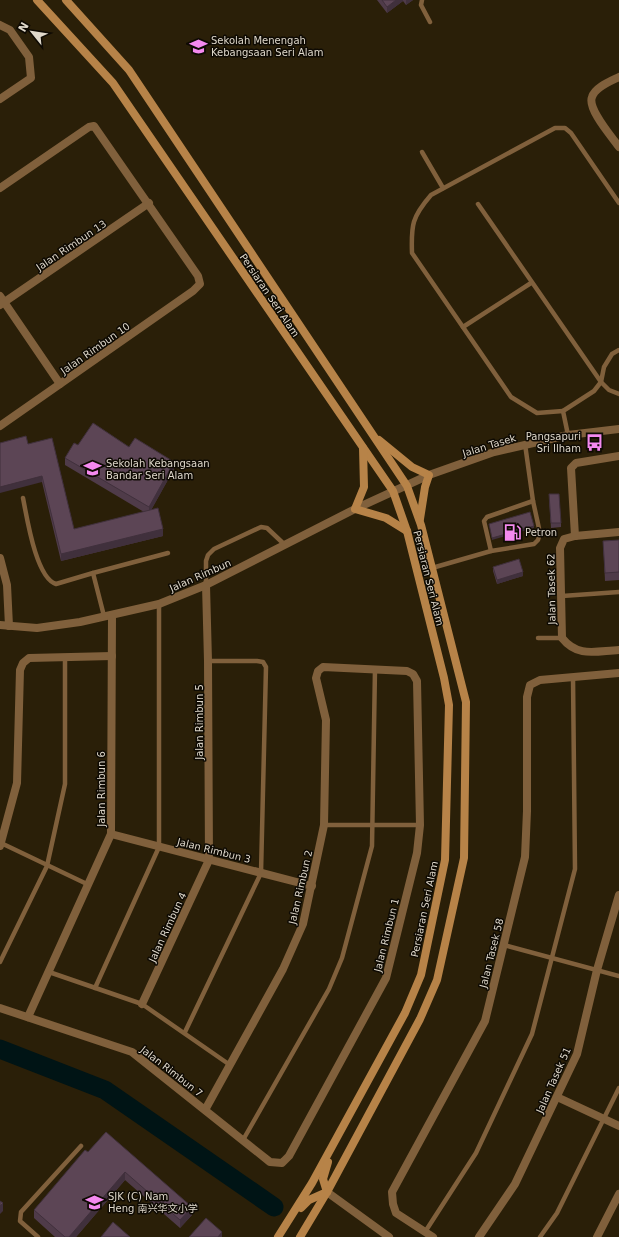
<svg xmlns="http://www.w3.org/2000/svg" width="619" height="1237" viewBox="0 0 619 1237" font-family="'DejaVu Sans','Noto Sans SC',sans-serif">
  <rect width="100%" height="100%" fill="#2a1f08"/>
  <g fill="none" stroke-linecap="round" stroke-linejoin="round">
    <path stroke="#001415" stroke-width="19" d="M0,1049L105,1090L274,1207"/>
    <g stroke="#80603c" stroke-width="4.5">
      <path d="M422,0L421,5L430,22"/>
      <path d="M422,152L443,188"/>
      <path d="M478,204L601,382L609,390L619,394"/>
      <path d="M463,327L531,283"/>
      <path d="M563,411L537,413L511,397L412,253C411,225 412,217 431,195L555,128H565L571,133L619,203"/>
      <path d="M568,435L563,411L594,391L601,382L604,367L612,354L619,350"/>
      <path d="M23,498C27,518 36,578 56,584L93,573"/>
      <path d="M491,551L484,521L487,517L533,501"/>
      <path d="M432,568L491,551L534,544L538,540L540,533L533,501L525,444"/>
      <path d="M206,585V561L208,555L214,549L261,527L267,528L285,545"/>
      <path d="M562,596L619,592"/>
      <path d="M104,616L93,573L168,553"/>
      <path d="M538,638H562"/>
      <path d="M324,825H420"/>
      <path d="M1,843L89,885"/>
      <path d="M504,945L619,976"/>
      <path d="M0,962L47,866L65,784V657"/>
      <path d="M49,972L142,1004L230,1065"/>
      <path d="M95,988L159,847V604"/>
      <path d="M185,1032L261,873L266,667L263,662L257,661H208"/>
      <path d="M243,1140L329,989L342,958L372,846L375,669"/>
      <path d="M425,1232L476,1153L532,1034L575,869L573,677"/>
      <path d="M38,1237L20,1221L21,1212L81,1146"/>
      <path d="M540,1237L557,1213L619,1088"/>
    </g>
    <g stroke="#80603c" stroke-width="8">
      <path d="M0,25L10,30L29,57L31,78L0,99"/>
      <path d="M619,77C611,81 595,87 592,97C587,109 612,137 619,147"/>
      <path d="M0,188L89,127L94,126L198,276L200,284L193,291L0,426"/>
      <path d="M0,296L60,384"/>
      <path d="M0,305L149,203"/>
      <path d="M619,532L575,536L564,539L560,548L562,638C578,658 596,651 619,650"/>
      <path d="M575,536L571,468L576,463L619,456"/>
      <path d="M0,558L7,585L9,626"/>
      <path d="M0,625L37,628L80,622L159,604L206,585L355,509L429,475L494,452L568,435L619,429"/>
      <path d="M111,834L312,886"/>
      <path d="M0,846L17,783L20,670L23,663L29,658L112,656"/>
      <path d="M142,1004L209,860L208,661L206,585"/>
      <path d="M0,1008L132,1052L270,1162L282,1163L289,1156L386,978L417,853L420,825L417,681L413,674L407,671L323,667L318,671L316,678L326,720L324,825L303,924L283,969L205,1110"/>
      <path d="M28,1017L111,834L112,615"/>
      <path d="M557,1097L619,1126"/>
      <path d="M327,1192L389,1237"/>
      <path d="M433,1237L396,1213L393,1204L392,1192L485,1021L525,857L527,811V697L530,685L540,680L619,673"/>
      <path d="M479,1237L515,1184L577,1054L597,970L619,895"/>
      <path d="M597,1237L619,1194"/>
    </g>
    <g stroke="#b78348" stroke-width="8">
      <path d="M37,0L113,83L393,491L407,531L444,678L449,705L445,860L421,975L405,1013L312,1183L278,1237"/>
      <path d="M66,0L129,70L407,486L421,525L466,702L464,858L437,980L420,1019L327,1192L300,1237"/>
      <path d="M379,440L412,467L429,475L425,487L420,519"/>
      <path d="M363,448L364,487L355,509L386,518L407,531"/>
      <path d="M327,1192L323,1179L328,1162"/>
      <path d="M301,1208L309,1200L327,1192"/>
    </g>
  </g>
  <g fill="#4f3b49">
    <path d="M377,0H413L406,5L403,1L387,13Z"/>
    <path d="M28,444L74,529L144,512L65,465V458L78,445L129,447L174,469L151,510L163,536L61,561L42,482Z"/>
    <path d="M549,498L561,523V527L551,528Z"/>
    <path d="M619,540V580L605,581L603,541Z"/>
    <path d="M493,567L523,576L497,584L493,571Z"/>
    <path d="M106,1132L192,1215L180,1228L125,1180L76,1237H55L34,1218V1210L88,1152Z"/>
  </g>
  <g fill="#40303c">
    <path d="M396,0H403V1L387,13V7Z"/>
    <path d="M406,0H413L406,5Z"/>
    <path d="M174,462V469L149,514V507Z"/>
    <path d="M42,476V482L0,493V487Z"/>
    <path d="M534,526V528L492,540V538Z"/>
    <path d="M163,529V536L61,561V554Z"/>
    <path d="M523,572V576L497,584V580Z"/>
    <path d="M125,1172V1180L76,1237H69Z"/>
    <path d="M3,1203V1211L0,1214V1206Z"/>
    <path d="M192,1207V1215L180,1228V1220Z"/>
    <path d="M222,1232V1237H218Z"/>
  </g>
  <g fill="#5c4555" stroke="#40303c">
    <path d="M382,0H396L387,7Z"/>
    <path d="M93,423L129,447L135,438L174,462L149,507L65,458L74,443L78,445Z"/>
    <path d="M26,436L28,444L52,438L74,529L158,508L163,529L61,554L42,476L0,487V443Z"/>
    <path d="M549,494H559L561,523H551Z"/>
    <path d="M530,512L534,526L492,538L489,524Z"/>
    <path d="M619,540V572L605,573L603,541Z"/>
    <path d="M519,559L523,572L497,580L493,567Z"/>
    <path d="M106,1132L192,1207L180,1220L125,1172L69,1237H65L34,1210L85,1150L88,1152Z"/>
    <path d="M0,1201L3,1203L0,1206Z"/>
    <path d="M206,1218L222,1232L218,1237H189Z"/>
    <path d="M113,1222L130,1237H101Z"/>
  </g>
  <defs>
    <symbol id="school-bare" viewBox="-9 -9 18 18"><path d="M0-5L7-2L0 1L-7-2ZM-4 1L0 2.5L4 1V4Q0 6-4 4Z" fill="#f489ef" stroke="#0e0a03" stroke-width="2.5" paint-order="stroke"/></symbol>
    <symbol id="bus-bare" viewBox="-9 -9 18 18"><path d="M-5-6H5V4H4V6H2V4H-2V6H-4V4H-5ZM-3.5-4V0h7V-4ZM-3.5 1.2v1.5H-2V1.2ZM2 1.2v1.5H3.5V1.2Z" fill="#f489ef" stroke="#0e0a03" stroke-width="2.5" paint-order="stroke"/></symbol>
    <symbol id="fuel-bare" viewBox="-9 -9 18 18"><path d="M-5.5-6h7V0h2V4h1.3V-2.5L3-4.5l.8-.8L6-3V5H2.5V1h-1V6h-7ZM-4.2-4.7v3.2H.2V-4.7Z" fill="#f489ef" stroke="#0e0a03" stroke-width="2.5" paint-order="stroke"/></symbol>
  </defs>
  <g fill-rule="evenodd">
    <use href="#school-bare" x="186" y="34" width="25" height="25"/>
    <use href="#bus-bare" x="582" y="430" width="25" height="25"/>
    <use href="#school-bare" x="80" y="456" width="25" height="25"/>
    <use href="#fuel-bare" x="500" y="520" width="25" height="25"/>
    <use href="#school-bare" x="82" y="1190" width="25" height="25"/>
  </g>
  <g text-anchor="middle" stroke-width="3" stroke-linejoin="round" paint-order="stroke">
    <g font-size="10" fill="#dfd8cb" stroke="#0e0a03" text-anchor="start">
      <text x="211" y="44">Sekolah Menengah<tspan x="211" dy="12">Kebangsaan Seri Alam</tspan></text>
      <text x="581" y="440" text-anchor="end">Pangsapuri<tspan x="581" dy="12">Sri Ilham</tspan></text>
      <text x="106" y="467">Sekolah Kebangsaan<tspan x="106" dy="12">Bandar Seri Alam</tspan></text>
      <text x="525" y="536">Petron</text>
      <text x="108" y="1200">SJK (C) Nam<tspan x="108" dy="12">Heng 南兴华文小学</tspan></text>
    </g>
    <g font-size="10" fill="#dfd8cb" stroke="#0e0a03">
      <text transform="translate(71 245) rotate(-34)" y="4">Jalan Rimbun 13</text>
      <text transform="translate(270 295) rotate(56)" y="4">Persiaran Seri Alam</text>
      <text transform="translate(95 348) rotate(-35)" y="4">Jalan Rimbun 10</text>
      <text transform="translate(489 445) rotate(-17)" y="4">Jalan Tasek</text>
      <text transform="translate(200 575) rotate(-24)" y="4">Jalan Rimbun</text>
      <text transform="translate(429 578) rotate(76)" y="4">Persiaran Seri Alam</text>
      <text transform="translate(551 589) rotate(-91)" y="4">Jalan Tasek 62</text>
      <text transform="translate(199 722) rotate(-90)" y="4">Jalan Rimbun 5</text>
      <text transform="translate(101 789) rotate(-90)" y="4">Jalan Rimbun 6</text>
      <text transform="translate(214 850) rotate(14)" y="4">Jalan Rimbun 3</text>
      <text transform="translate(300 887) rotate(-77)" y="4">Jalan Rimbun 2</text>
      <text transform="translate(424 909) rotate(-78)" y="4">Persiaran Seri Alam</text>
      <text transform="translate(167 927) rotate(-65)" y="4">Jalan Rimbun 4</text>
      <text transform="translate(386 935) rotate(-76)" y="4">Jalan Rimbun 1</text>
      <text transform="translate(491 953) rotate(-76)" y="4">Jalan Tasek 58</text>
      <text transform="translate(172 1071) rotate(38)" y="4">Jalan Rimbun 7</text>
      <text transform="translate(553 1080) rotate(-66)" y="4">Jalan Tasek 51</text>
    </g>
  </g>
  <g transform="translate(32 32) rotate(300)" stroke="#0e0a03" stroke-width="3" paint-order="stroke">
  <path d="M0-3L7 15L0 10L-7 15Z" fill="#dfd8cb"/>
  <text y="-6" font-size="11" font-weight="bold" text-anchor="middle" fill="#dfd8cb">N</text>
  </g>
</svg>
